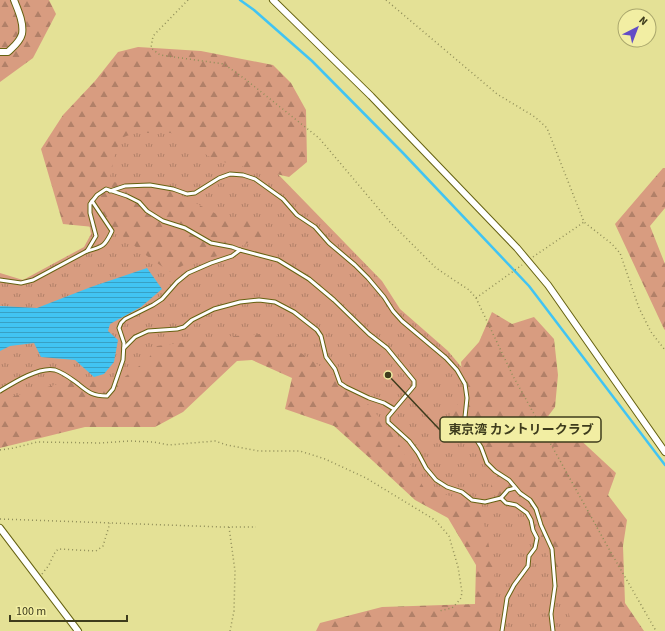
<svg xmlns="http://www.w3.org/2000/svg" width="665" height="631" viewBox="0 0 665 631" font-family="'Source Sans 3','Noto Sans JP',sans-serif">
  <defs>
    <pattern id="grass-tufts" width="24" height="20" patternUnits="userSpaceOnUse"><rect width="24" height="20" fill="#d89c80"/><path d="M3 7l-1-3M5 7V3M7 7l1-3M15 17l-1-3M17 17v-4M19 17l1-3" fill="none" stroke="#b18068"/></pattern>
    <pattern id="forest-firs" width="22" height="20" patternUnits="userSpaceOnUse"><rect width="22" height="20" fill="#d89c80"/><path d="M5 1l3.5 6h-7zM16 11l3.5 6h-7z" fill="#b18068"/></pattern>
    <pattern id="water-rules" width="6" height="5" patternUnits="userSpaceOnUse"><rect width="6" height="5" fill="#41c4f3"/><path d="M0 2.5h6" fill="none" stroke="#38a0c4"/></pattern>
  </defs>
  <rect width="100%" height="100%" fill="#e4e196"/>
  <path fill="url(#grass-tufts)" d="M133,129L173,131L273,169L382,281L400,309L448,351L490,401L601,631H479L483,558L462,515L410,485L264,349L146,383L0,417V273L23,280L84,247L91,234L85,202L117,137Z"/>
  <g fill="url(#forest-firs)">
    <path d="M0,0H49L56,14L33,58L0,82Z"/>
    <path d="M138,47L201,51L273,65L291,83L306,110L307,162L289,177L215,160L171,133H135L121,138L115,154L109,182L153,184L182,196L230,221H249L269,234L218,256L188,263L170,272L147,256L114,229L63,224L41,149L63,115L95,81L118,52Z"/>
    <path d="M663,168H665V208L650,226L665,264V330L664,329L615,224Z"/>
    <path d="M492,312L512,324L534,317L554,339L558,375L555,407L534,435L574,434L616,473L608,495L627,520L623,546L625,603L644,631H576L560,593L532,510L491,494V451L450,416L464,395L461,362L479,342Z"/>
    <path d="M272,333L353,389L390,429L424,488L466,501L481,511L494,568L497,631H316L320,623L382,607L475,604L476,565L448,518L415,500L373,461L334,426L285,409L292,378L252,360L237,361L183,412L155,427H85L0,448V400L80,378L117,383L136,368L146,362L157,346L223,337Z"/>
  </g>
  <path fill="url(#water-rules)" d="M147,268L162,289L141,307L110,324L108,331L118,340L114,362L104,374L94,377L75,360L41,357L34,343L10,346L0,351V306L37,308L91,287Z"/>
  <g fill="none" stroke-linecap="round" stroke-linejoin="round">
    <path stroke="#41c4f3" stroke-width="2.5" d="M240,0L254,10L312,61L403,153L529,286L665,465"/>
    <defs>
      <g id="lane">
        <path d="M110,191L125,186L150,185L173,189L187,194L195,193L219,178L230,174L243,175L255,179L283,199L297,215L315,227L329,243L355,265L368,278L384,297L393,311L402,321L446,358L457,370L465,384L467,398L465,417L469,428L481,447L487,463L495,471L509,480L520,493L530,500L536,509L541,525L552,549L555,586L551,614L553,631"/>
        <path d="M87,251C103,247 105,246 112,231L92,201"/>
        <path d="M0,280L21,283L33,280L87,251L96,236L90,213V204L97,195L106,189L127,196L139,202L147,211L163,221L185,228L211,243L232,247L240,250"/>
        <path d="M124,348L135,337L148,331L177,329L184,327L192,320L214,309L240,302L259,300L275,302L294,312L317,330L321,336L326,357L335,369L340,383L346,387L369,398L384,403L394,409"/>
        <path d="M0,391C13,383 40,366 55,370C64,373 70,378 77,383C88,392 92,396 107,396L113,389L123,360L124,343L119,328L121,323L125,319L153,305L162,299L177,282L188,273L211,263L232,256L240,250L278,260L309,279L334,300L369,334L387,348L414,381V386L388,417V422L409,441L418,453L426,468L436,480L447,487L462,492L472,500L485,502L501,498L506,503L516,505L527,513L531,520L533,530L537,538L535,548L529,556L528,566L514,585L507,598L502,631"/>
        <path d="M501,498L508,490L515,488"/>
      </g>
      <g id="street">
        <path d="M273,0L371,96L517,248L548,285L665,452"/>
        <path d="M0,52H8C13,47 20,42 22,34C24,23 18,10 14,0"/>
        <path d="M0,528L78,631"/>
      </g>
    </defs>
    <use href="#lane" stroke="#666212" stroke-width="5"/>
    <use href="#street" stroke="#666212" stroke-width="8"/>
    <g stroke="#908e59" stroke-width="1.5" stroke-dasharray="1 3" stroke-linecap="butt">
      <path d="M188,0L153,36L151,48L160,55L224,64L245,79L319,138L389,221L436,268L469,290L476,298L513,376L609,549L656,631"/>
      <path d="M386,0L497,94L535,117L547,128L584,222L612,244L620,253L639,308L651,332L665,350"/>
      <path d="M533,257L584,222"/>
      <path d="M476,298L522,265"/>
      <path d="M0,450L14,448L37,442L100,443L129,441L154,442L169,445L215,441L227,445L259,451H300L325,459L366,478L435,520L449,536L458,567L462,592L461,598L457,603L452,608L439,611"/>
      <path d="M0,519L223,527H256"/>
      <path d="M229,527L235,571L234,611L230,631"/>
      <path d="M42,574L49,565L54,554L58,549L96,551L103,546L110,523"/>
    </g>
    <use href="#lane" stroke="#fff" stroke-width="3"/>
    <use href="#street" stroke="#fff" stroke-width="6"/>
  </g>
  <path fill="none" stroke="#3e3c1d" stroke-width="1.5" d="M388 375L440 430"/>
  <circle fill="#3e3c1d" stroke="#f2eea3" stroke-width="1.5" cx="388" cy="375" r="4"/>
  <rect fill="#f2eea3" stroke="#3e3c1d" stroke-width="1.5" x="440" y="417" width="161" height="25" rx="4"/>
  <g font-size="13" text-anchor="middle" font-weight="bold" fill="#3e3c1d">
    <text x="521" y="434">東京湾 カントリークラブ</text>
  </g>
  <g transform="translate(637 28) rotate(42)"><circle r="19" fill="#f2eea3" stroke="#aaa76d"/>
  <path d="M0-3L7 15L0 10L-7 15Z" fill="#624dc6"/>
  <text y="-6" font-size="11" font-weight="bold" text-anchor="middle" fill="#3e3c1d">N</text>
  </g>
  <path d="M10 615v6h117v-6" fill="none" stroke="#3e3c1d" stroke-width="2"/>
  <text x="16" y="615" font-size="12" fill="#3e3c1d" stroke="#f2eea3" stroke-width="3" paint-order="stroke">100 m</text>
</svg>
